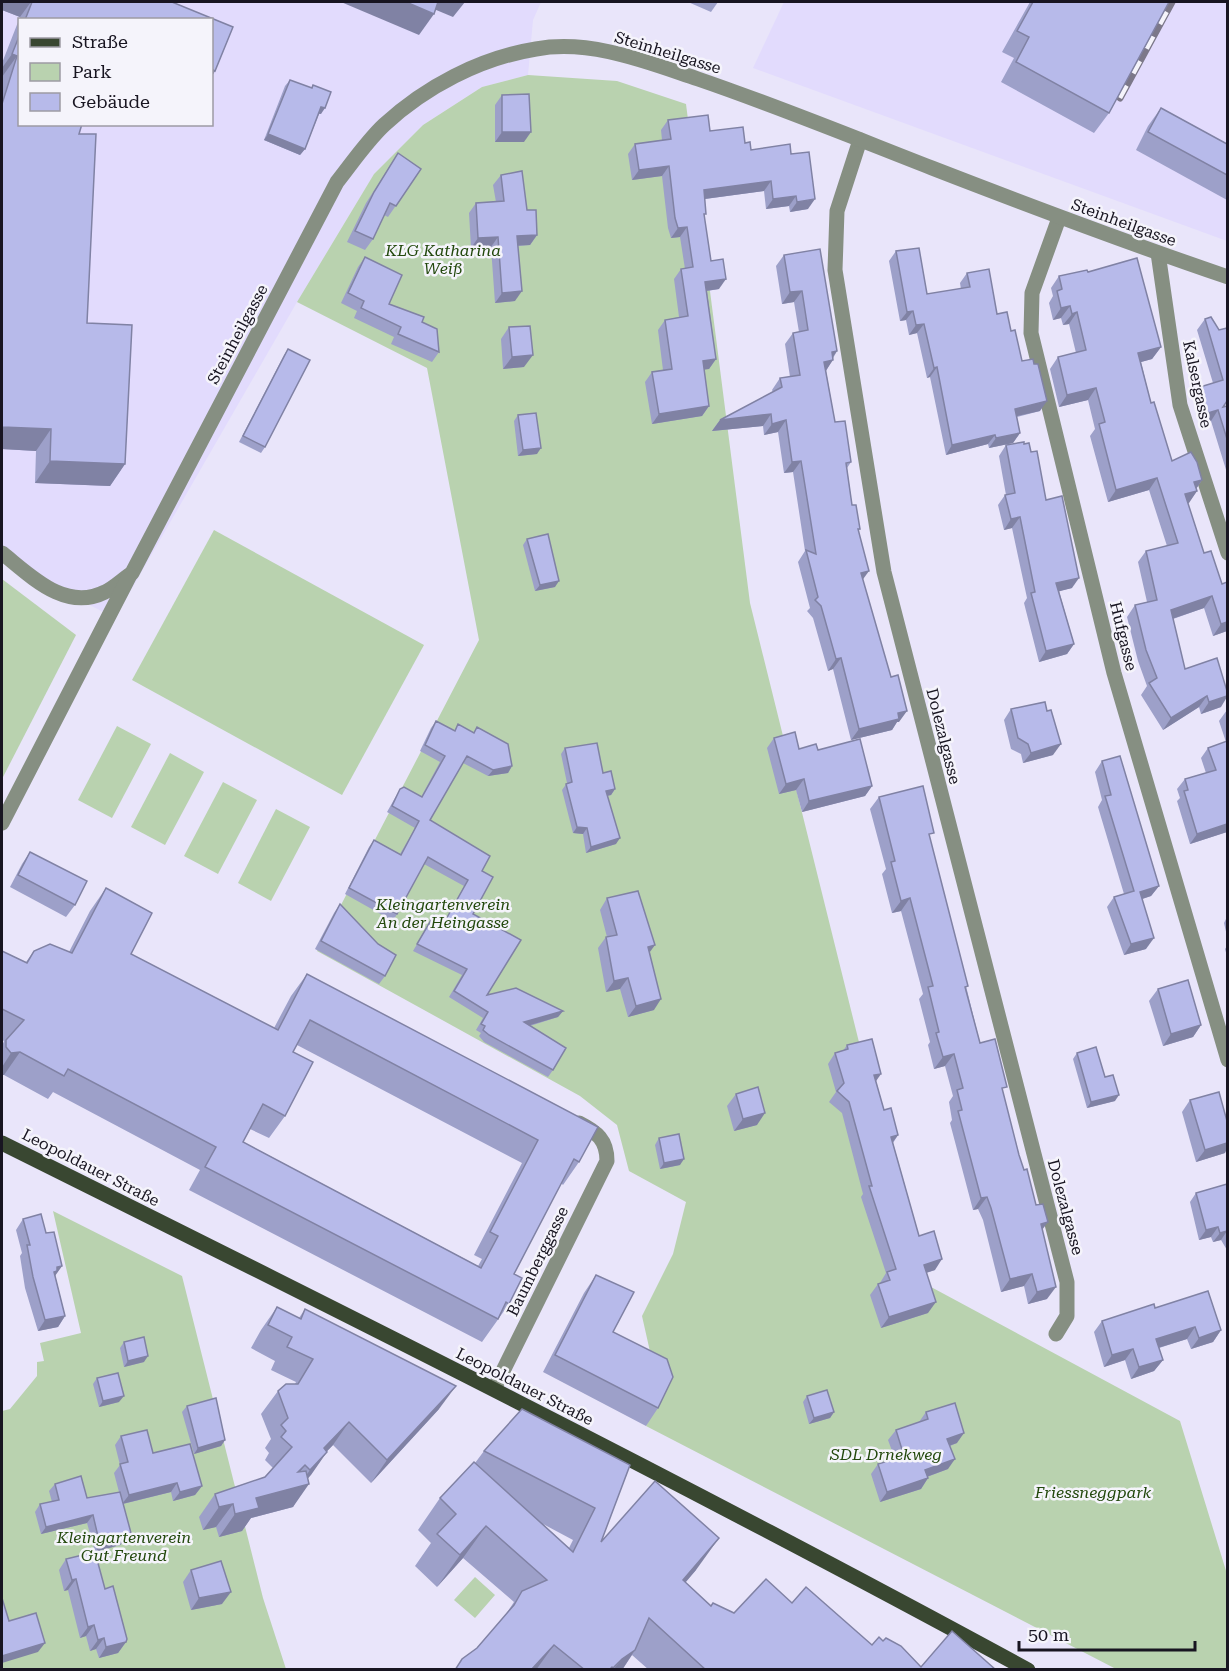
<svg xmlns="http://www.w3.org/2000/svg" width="1229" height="1671" viewBox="0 0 1229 1671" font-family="'Roboto Serif',serif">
  <rect width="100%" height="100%" fill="#e9e5fa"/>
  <g fill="#e2dbfd" fill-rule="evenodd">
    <path d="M2,2H541L533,20L528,75L482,87L423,125L374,174L297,302L115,618L2,560ZM20,20H212V124H20Z"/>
    <path d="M784,2H1227V241L753,68Z"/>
  </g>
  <g fill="#b9d2af">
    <path d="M528,75L617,81L686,104L750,603L918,1280L1180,1421L1227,1574V1669H1116L646,1426L660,1396L642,1316L673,1254L686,1202L629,1171L617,1125L580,1096L317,951L479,640L427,368L297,302L374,174L423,125L482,87Z"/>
    <path d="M214,530L424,645L342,795L132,680Z"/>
    <path d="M2,579L76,635L2,779Z"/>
    <path d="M117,726L151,744L112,818L78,800Z"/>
    <path d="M170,753L204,772L165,845L131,827Z"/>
    <path d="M223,782L257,800L218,874L184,856Z"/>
    <path d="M276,809L310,827L271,901L238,883Z"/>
    <path d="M53,1211L182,1276L263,1598L286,1669L2,1670V1411L10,1409L37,1376V1362L44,1361L40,1343L81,1333Z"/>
    <path d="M475,1577L495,1595L475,1618L454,1600Z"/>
  </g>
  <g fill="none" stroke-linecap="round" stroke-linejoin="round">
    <g stroke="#868f82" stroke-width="15">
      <path d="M860,140L837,211L835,270L884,572L1067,1282V1316L1056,1334"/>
      <path d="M1059,218L1032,293L1031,333L1114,673L1228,1060"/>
      <path d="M1158,253L1180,405L1228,553"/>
      <path d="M2,553C31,576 65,612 105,592C114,588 123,579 132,573L337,182C352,163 367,141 384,125C425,87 480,58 536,49C591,39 647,62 698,79C777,106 855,138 932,168C1030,206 1128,243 1228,277"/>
      <path d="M2,823L130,575"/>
      <path d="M494,1389L607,1161C607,1140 597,1132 579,1123"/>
    </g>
    <path stroke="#394731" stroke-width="15" d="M2,1143C346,1314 690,1486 1028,1670"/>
    <defs>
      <path id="rail" d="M1120,98L1172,2"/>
    </defs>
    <use href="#rail" stroke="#7c7889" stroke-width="7"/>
    <use href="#rail" stroke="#f5f4fb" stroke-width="4.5" stroke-dasharray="14" stroke-linecap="butt"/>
  </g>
  <g fill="#9da0c9" fill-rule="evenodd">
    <path d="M2,2H172L233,27L215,71L212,76V20H20V124H82L79,134H96L87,323L132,325L125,464L110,486L35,483L36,451L2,449V63L20,17L2,10Z"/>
    <path d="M688,2H718L711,12Z"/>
    <path d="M1030,2H1169L1109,113L1094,133L1001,82L1014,58L1002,52Z"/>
    <path d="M290,80L311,88L313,85L321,114H319L305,149L300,155L264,140L285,86Z"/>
    <path d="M502,95L524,142H495V105Z"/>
    <path d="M1161,108L1227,144V200L1136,150L1148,126Z"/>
    <path d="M668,120L710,131L745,143L751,150L791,154L808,209L790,212L789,206L766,209L764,191L705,199L704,216L711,261L719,289L707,291L716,359L709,369H704L709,406L702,416L652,424L645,382L652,372L663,370L658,330L665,320L679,317L674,279L681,269H685L680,237L671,238L668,228L662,176L632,180L628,154L635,144L662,140L661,130Z"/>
    <path d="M398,153L421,169L388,217L384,215L373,239L365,250L347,242L366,203Z"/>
    <path d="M501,175L527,210L537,235L530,245L518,246L515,301L495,303L491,247L471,248L469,213L476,203L496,202L493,185Z"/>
    <path d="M896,251L927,294L961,289L960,283L967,273L997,314L1011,331L1040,411L1017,417L1020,433L1013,443L989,448L988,444L946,455L930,377L927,378L917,333L909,335L906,320L900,321L889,261Z"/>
    <path d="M784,255L837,351L826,371L835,422L851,462L847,468L852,505L860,529L858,531L863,580L899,722H897L892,730L851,740L833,669L828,671L813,618L807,611L810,608L798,562L805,551L793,472L784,473L778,432L764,435L763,426L712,431L720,420L773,392L772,390L780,378L790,377L785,344L793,333L799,332L794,302L782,304L776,266Z"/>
    <path d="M365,257L389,304L439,352L432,362L391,344L394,337L354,318L357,311L341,303L358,267Z"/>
    <path d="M1088,272L1161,347L1152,359L1141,362L1151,403L1172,461L1202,480L1196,489L1197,491L1188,503L1227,631L1213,636L1204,608L1173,619L1185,669L1221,707L1201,714L1199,707L1163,730L1141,695L1147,686L1138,661L1127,617L1135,605L1147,602L1138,562L1146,551L1167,546L1149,490L1108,502L1090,436L1095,429L1088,400L1059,407L1050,369L1058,357L1076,353L1069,324L1063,325L1061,318L1053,320L1049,303L1053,296L1051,288L1059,276Z"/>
    <path d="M1205,319L1219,330L1227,328L1223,407L1227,406V473L1211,421L1201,424L1193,398L1200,387L1213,383L1197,330Z"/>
    <path d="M509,327L524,367L503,369L501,339Z"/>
    <path d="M288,349L265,447L261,453L239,442L284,355Z"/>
    <path d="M518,415L537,454L518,456L514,421Z"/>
    <path d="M1024,444L1031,452L1072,588L1059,591L1074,644L1067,654L1039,662L1024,603L1027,598L1012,528L1004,530L998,505L1005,495H1006L999,456L1006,445Z"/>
    <path d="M527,539L555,587L535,591L523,545Z"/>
    <path d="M1011,709L1053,755L1023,763L1021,754L1011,749L1004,720Z"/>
    <path d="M1227,710V832L1190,844L1177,801L1180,798L1177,789L1185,779L1206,773L1201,758L1208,748L1226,742L1219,721Z"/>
    <path d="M436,721L454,731L458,724L473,733L477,727L512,766L508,773L488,776L463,763L430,820L482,871L473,914L487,995L563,1011L558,1017L530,1026L553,1070L548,1077L484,1042L479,1036L481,1033L476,1030L483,1018L449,997L462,975L413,951L434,915L445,921L464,886L424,864L397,914L393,921L345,894L369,847L374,840L400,854L415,828L387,812L400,789L421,797L440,762L420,751L431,728Z"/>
    <path d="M774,738L799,749L818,750L872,786L865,796L802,812L796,790L779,794L767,748Z"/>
    <path d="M565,748L603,773L615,789L611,795L607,796L616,844L586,853L583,834L573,833L562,790L567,783L561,754Z"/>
    <path d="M1102,761L1159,886L1151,896L1142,899L1146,949L1124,955L1107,907L1114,897L1124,894L1098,807L1102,800L1095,772Z"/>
    <path d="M879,797L930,839L980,1043L1003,1092L1019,1155L1042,1229L1047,1299L1028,1304L1024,1286L1001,1292L983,1220L978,1209L973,1210L950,1123L952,1120L949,1102L953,1096L945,1066L934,1069L928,1045L930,1042L919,999L923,994L901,911L892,913L882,874L886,869L870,809Z"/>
    <path d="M30,852L75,905L66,917L10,887L22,864Z"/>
    <path d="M106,888L131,954L274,1028L291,996L307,974L579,1162L563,1185L561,1183L514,1274L509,1304L482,1342L189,1190L200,1170L53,1092L48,1099L4,1075H2V1046L4,1041L2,1040V951L26,962L34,951L69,952L90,911ZM297,1045L522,1163L474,1255L482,1259L478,1266L243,1142L250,1129L269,1138L285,1116L293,1052Z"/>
    <path d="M607,898L650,952L654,1010L628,1017L620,989L606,992L598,948L606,937H607L600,910Z"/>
    <path d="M340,904L385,976L379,984L315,949L334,913Z"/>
    <path d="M1227,917V936L1224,923Z"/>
    <path d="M1227,946V956L1225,949Z"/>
    <path d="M1158,989L1201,1025L1193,1037L1163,1046L1149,1001Z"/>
    <path d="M847,1045L876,1081L884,1110L898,1135L893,1143L919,1236L935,1270L926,1273L928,1313L881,1328L870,1295L878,1284L880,1283L886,1273L861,1197L863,1194L842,1113L829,1102L836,1092L828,1064L835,1053L843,1051Z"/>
    <path d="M1077,1053L1105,1077L1115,1101L1087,1108L1073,1059Z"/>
    <path d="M736,1094L757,1125L734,1131L727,1106Z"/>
    <path d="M1190,1100L1225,1153L1196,1162L1182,1112Z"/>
    <path d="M659,1138L680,1165L660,1169L655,1145Z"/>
    <path d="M1227,1184V1250L1221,1240L1213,1242L1211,1237L1199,1240L1190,1202L1196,1193Z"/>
    <path d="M23,1219L46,1233L62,1266L55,1275L65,1316L58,1327L38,1331L25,1288L20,1256L22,1253L16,1230Z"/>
    <path d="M596,1275L613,1332L658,1408L646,1426L543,1372L584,1293Z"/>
    <path d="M277,1307L299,1318L305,1309L439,1409L371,1483L333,1445L327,1451L308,1478L293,1507L251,1518L242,1531L219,1537L216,1527L203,1530L199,1517L215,1494L265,1477L273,1468L265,1460L269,1453L265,1448L271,1439L261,1414L278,1391L295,1384L296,1382L271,1370L275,1361L251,1348L261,1330Z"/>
    <path d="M1155,1308L1221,1330L1213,1342L1191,1349L1187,1339L1159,1348L1163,1360L1154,1371L1131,1379L1125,1360L1104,1367L1094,1332L1102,1321Z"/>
    <path d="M124,1342L144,1362L124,1367L120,1348Z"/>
    <path d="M97,1378L119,1402L99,1407L93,1384Z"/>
    <path d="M807,1396L834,1412L830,1418L809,1424L803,1402Z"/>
    <path d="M187,1406L225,1440L221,1446L194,1454L182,1412Z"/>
    <path d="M926,1412L957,1443L950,1446L948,1469L927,1477L928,1478L921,1489L880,1502L871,1474L878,1464L895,1459L888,1440L896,1430L919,1422Z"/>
    <path d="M121,1436L153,1453L202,1486L195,1495L173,1501L171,1492L123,1504L131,1533L126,1541L123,1542L120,1545L95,1552L105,1589L126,1642L118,1653L99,1658L96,1649L90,1651L86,1636L80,1638L68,1590L64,1591L59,1570L66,1559L95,1552L87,1523L41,1534L35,1512L40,1504L52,1502L49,1491L55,1484L87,1498L119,1492L114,1473L120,1465L115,1445Z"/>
    <path d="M484,1451L630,1465L601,1542L696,1570L685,1583L711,1606L734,1613L792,1603L872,1645L883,1641L921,1667L996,1670H649L632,1655L622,1670H454L477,1648L504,1617L514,1602L463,1558L437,1587L415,1566L431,1543L418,1530L440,1498L475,1463ZM543,1524L573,1540L569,1548Z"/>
    <path d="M191,1570L222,1604L191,1610L183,1582Z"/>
  </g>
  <g fill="#8082a4">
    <path d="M2,2H31L20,17L2,10Z"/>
    <path d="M341,2H406L434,14L419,35Z"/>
    <path d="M432,2H465L453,17L429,7Z"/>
    <path d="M12,54L17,56L2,77V68Z"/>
    <path d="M212,69L215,71L212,76Z"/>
    <path d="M321,107L325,108L321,114L317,113Z"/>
    <path d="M502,132H531L524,142H495Z"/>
    <path d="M268,134L305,149L300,155L264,140Z"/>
    <path d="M669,166L662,176L632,180L639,170Z"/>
    <path d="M771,181L764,191L697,200L704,190Z"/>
    <path d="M796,196L789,206L766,209L773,199Z"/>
    <path d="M815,199L808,209L790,212L797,202Z"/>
    <path d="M687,227L680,237L671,238L678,228Z"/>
    <path d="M537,235L530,245L510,246L517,236Z"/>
    <path d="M498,237L491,247L471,248L478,238Z"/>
    <path d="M726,279L719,289L698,292L705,282Z"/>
    <path d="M522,291L515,301L495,303L502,293Z"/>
    <path d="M802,291L794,302L782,304L790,292Z"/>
    <path d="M1070,306L1061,318L1053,320L1061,308Z"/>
    <path d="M913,311L906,320L900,321L907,312Z"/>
    <path d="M1077,312L1069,324L1063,325L1072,314Z"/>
    <path d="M924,324L917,333L909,335L916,325Z"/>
    <path d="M1161,347L1152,359L1130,365L1138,353Z"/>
    <path d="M837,351L830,361L833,360L825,372L816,373L832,352Z"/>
    <path d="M533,355L524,367L503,369L512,357Z"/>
    <path d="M716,359L709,369L696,371L703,361Z"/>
    <path d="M937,367L930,377L927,378L934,368Z"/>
    <path d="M1096,388L1088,400L1059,407L1067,395Z"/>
    <path d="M1047,401L1040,411L1008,418L1015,409Z"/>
    <path d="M709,406L702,416L652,424L659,414Z"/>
    <path d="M1218,410L1211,421L1201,424L1208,413Z"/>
    <path d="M771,414L763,426L712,431L720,420Z"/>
    <path d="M786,420L778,432L764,435L772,424Z"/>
    <path d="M2,427L51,429L36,451L2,449Z"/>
    <path d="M1020,433L1013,443L989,448L996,438Z"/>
    <path d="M995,435L988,444L946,455L952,445Z"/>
    <path d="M541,448L537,454L518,456L523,450Z"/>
    <path d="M50,461L125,464L110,486L35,483Z"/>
    <path d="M801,461L793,472L784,473L792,462Z"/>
    <path d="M1157,478L1149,490L1108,502L1116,490Z"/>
    <path d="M1202,480L1194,492L1197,491L1189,503L1177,506L1194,482Z"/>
    <path d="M1020,517L1012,528L1004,530L1011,519Z"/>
    <path d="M869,571L861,582V573Z"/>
    <path d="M1079,578L1072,588L1049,594L1056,583Z"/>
    <path d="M559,581L555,587L535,591L540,585Z"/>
    <path d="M1212,596L1204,608L1163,622L1171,610Z"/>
    <path d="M1227,622V631L1213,636L1221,624Z"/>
    <path d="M1074,644L1067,654L1039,662L1046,651Z"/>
    <path d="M841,658L833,669L828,671L836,659Z"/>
    <path d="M1207,696L1199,707L1163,730L1171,718Z"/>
    <path d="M1227,696V697L1221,707L1201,714L1209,702Z"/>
    <path d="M907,711L899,722H897L892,730L851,740L859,729L898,713Z"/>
    <path d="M1061,744L1053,755L1023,763L1031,753Z"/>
    <path d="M512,766L508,773L488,776L493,770Z"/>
    <path d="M804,779L796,790L779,794L786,784Z"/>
    <path d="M872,786L865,796L802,812L809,801Z"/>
    <path d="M615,789L611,795L602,797L606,791Z"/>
    <path d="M1227,824V832L1190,844L1197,834Z"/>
    <path d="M577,827L587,828L583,834L573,833Z"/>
    <path d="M620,838L616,844L586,853L591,847Z"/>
    <path d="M1159,886L1151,896L1133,902L1140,892Z"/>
    <path d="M910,898L901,911L892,913L901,901Z"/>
    <path d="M1154,938L1146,949L1124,955L1131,944Z"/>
    <path d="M655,945L647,956L648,947Z"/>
    <path d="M628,978L620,989L606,992L614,981Z"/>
    <path d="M661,999L654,1010L628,1017L636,1006Z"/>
    <path d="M563,1011L558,1017L520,1028L524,1022Z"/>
    <path d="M1201,1025L1193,1037L1163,1046L1171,1034Z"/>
    <path d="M20,1052L4,1075H2V1067L11,1053Z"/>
    <path d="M954,1054L945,1066L934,1069L943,1057Z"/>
    <path d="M881,1074L874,1084V1075Z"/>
    <path d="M1119,1095L1115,1101L1087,1108L1091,1102Z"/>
    <path d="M765,1113L757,1125L734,1131L743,1119Z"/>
    <path d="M898,1135L890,1146L891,1137Z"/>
    <path d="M1227,1143V1149L1225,1153L1196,1162L1205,1150Z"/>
    <path d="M684,1159L680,1165L660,1169L664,1163Z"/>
    <path d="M987,1197L978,1209L973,1210L981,1198Z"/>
    <path d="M1048,1222L1039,1234L1041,1224Z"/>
    <path d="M1218,1227L1211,1237L1199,1240L1206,1230Z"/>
    <path d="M1227,1231L1221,1240L1213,1242L1220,1233Z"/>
    <path d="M942,1259L935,1270L916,1276L924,1265Z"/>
    <path d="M62,1266L55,1276L47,1282L57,1267Z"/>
    <path d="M1032,1274L1024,1286L1001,1292L1010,1279Z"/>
    <path d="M1056,1287L1047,1299L1028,1304L1037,1292Z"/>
    <path d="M936,1302L928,1313L881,1328L889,1317Z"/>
    <path d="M65,1316L58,1327L38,1331L45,1320Z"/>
    <path d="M1195,1327L1187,1339L1148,1351L1156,1339Z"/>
    <path d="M1221,1330L1213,1342L1191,1349L1199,1338Z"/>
    <path d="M1133,1349L1125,1360L1104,1367L1112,1355Z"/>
    <path d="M148,1356L144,1362L124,1367L128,1361Z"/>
    <path d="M1163,1360L1154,1371L1131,1379L1139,1367Z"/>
    <path d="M456,1386L439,1409L371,1483L387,1460Z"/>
    <path d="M124,1396L119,1402L99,1407L103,1401Z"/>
    <path d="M834,1412L830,1418L809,1424L814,1418Z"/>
    <path d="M349,1422L333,1445L309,1470L324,1448Z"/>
    <path d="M964,1433L957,1443L940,1449L947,1439Z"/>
    <path d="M225,1440L221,1446L194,1454L198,1448Z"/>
    <path d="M327,1452L311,1475L301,1486L309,1484L293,1507L251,1518L242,1531L219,1537L235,1514L256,1498L298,1472L305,1465L287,1490L299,1486L310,1470Z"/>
    <path d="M955,1459L948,1469L918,1480L925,1470Z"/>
    <path d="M928,1478L921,1489L880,1502L887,1492Z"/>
    <path d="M177,1483L171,1492L122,1504L129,1495Z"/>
    <path d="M202,1486L195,1495L173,1501L180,1492Z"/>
    <path d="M233,1504L216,1527L203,1530L219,1507Z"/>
    <path d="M93,1515L87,1523L41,1534L46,1527Z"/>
    <path d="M486,1526L463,1558L437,1587L460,1555Z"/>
    <path d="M131,1533L126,1541L123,1542L120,1545L95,1552L100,1545Z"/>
    <path d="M719,1538L696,1570L660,1612L683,1580Z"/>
    <path d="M76,1579L68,1590L64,1591L72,1580Z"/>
    <path d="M231,1592L222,1604L191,1610L199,1598Z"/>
    <path d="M94,1625L86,1636L80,1638L88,1627Z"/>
    <path d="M104,1638L96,1649L90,1651L98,1640Z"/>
    <path d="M126,1642L118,1653L99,1658L106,1647Z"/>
    <path d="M45,1643L38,1652L2,1663V1656Z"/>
    <path d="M554,1645L536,1670H531Z"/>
    <path d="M635,1650L622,1670H613L622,1659Z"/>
  </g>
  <g fill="#b7baea" stroke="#8082a4" stroke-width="1.5" fill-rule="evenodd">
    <path d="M32,2H172L233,27L215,71L212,69V20H25Z"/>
    <path d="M406,2H438L434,14Z"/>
    <path d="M1033,2H1169L1109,113L1016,62L1029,37L1017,31Z"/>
    <path d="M20,34V124H82L79,134H96L87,323L132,325L125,464L50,461L51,429L2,427V104L17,56L12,54Z"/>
    <path d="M290,80L312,88L313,85L331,92L325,108L321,107L305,149L268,134Z"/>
    <path d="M529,94L531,132H502V95Z"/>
    <path d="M1161,108L1227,144V175L1148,132Z"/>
    <path d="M708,115L710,131L743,127L745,143L750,142L751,150L790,144L791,154L809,152L815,199L797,202L796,196L773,199L771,181L704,190L706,214H704L711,261L723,259L726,279L705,282L716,359L703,361L709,406L659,414L652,372L672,369L665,320L688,316L681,269L693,267L687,227L678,228L675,218L669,166L639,170L635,144L671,139L668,120Z"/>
    <path d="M398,153L421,169L396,206L390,203L373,239L355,231L374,192Z"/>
    <path d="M522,171L527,210H536L537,235L517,236L522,291L502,293L498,237L478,238L476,203L504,201L501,175Z"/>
    <path d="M919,248L927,294L970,287L967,273L989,269L997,314L1007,312L1011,331L1015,330L1022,361L1033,359L1034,364H1038L1047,401L1015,409L1020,433L996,438L995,435L952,445L937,367L934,368L924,324L916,325L913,311L907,312L896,251Z"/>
    <path d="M820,249L837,351L832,352L833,360L824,362L835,422L845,421L851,462L846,463L852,505H856L860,529H858L869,571L861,573L891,677L898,675L907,711L898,713L899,719L859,729L841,658L836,659L821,606L815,600L818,597L806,550L816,554L801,461L792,462L786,420L772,424L771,414L720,420L782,387L780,378L800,375L793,333L808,330L802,291L790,292L784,255Z"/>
    <path d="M365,257L402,275L389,304L424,317L422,322L437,329L439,352L398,334L401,327L361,308L364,301L348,293Z"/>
    <path d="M1137,258L1161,347L1138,353L1151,403L1154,402L1172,461L1191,452L1197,462L1202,480L1194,482L1197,491L1185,494L1204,553L1211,551L1222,584L1227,582V622L1221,624L1212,596L1171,610L1185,669L1217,658L1227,691V696L1209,702L1207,696L1171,718L1149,683L1157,678L1146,650L1135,605L1157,600L1146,551L1178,543L1157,478L1116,490L1099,424L1105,422L1096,388L1067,395L1058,357L1086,350L1077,312L1072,314L1070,306L1061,308L1057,291L1062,289L1059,276L1087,270L1088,272Z"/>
    <path d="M1211,317L1219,330L1227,328V401L1223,407L1227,406V439L1218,410L1208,413L1200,387L1223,380L1205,319Z"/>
    <path d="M530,326L533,355L512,357L509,327Z"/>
    <path d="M288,349L310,360L265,447L243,436Z"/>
    <path d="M536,413L541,448L523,450L518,415Z"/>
    <path d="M1024,442V444L1029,443L1031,452L1037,451L1046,500L1062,496L1079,578L1056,583L1074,644L1046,651L1031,593L1035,592L1020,517L1011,519L1005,495L1015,493L1006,445Z"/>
    <path d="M548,534L559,581L540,585L527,539Z"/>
    <path d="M1045,702L1047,711L1051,710L1061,744L1031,753L1028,744L1018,738L1011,709Z"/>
    <path d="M436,721L455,731L458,724L474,733L477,727L508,744L512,766L493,770L467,756L430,820L490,856L482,871L493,877L473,914L521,940L487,995L516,988L563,1011L524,1022L566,1048L553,1070L489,1035L483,1030L485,1026L481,1024L488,1012L454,991L467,969L417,944L434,915L445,921L468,880L428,857L397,914L349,888L374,840L401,855L419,821L392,806L400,789L404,787L422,797L445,756L425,745Z"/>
    <path d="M795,732L799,749L816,744L818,750L860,739L872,786L809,801L804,779L786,784L774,738Z"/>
    <path d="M1227,741V824L1197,834L1184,791L1188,790L1185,779L1216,770L1208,748Z"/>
    <path d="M597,743L603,773L611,771L615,789L606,791L620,838L591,847L587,828L577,827L566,784L572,782L565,748Z"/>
    <path d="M1120,756L1159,886L1140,892L1154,938L1131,944L1114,897L1134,891L1105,796L1111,795L1102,761Z"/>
    <path d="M923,786L934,833L929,834L968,986L965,987L980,1043L995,1039L1007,1087L1002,1088L1019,1155L1024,1170L1027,1169L1036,1205L1043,1204L1048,1222L1041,1224L1056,1287L1037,1292L1032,1274L1010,1279L991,1208L987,1197L981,1198L958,1111L962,1110L957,1090L963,1088L954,1054L943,1057L936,1033L939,1032L928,987L933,986L910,898L901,901L891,862L895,861L879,797Z"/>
    <path d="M30,852L87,881L75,905L18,875Z"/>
    <path d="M106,888L152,913L131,954L278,1030L307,974L598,1127L579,1162L574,1159L514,1274L522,1278L509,1304L506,1302L498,1319L205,1167L216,1147L68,1069L64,1076L20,1052L11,1053L6,1047V1040L24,1020L2,1009V951L27,963L34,951L50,944L72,953ZM310,1020L538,1140L490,1232L498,1236L481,1268L243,1142L263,1104L285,1116L313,1062L293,1052Z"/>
    <path d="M638,891L655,945L648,947L661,999L636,1006L628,978L614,981L606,937L617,935L607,898Z"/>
    <path d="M340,904L378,944L396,955L385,976L321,941Z"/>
    <path d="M1188,980L1201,1025L1171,1034L1158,989Z"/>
    <path d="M872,1039L881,1074L874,1075L884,1110L891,1108L898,1135L891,1137L919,1236L934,1231L942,1259L924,1265L936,1302L889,1317L878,1284L890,1280L887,1272L896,1269L869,1186H872L849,1102L837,1091L844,1083L835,1053L848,1049L847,1045Z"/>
    <path d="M1096,1047L1105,1077L1113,1075L1119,1095L1091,1102L1077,1053Z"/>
    <path d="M758,1087L765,1113L743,1119L736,1094Z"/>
    <path d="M1219,1092L1227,1121V1143L1205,1150L1190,1100Z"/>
    <path d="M679,1134L684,1159L664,1163L659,1138Z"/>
    <path d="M1227,1184V1231L1220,1233L1218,1227L1206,1230L1196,1193Z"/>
    <path d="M41,1214L46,1233L54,1232L62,1266L57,1267V1271L54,1272L65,1316L45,1320L33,1277L27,1245H30L23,1219Z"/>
    <path d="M596,1275L634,1292L613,1332L667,1359L673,1377L658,1408L555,1355Z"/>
    <path d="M1208,1291L1221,1330L1199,1338L1195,1327L1156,1339L1163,1360L1139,1367L1133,1349L1112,1355L1102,1321L1154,1304L1155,1308Z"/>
    <path d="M277,1307L301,1319L305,1309L456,1386L387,1460L349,1422L324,1448L327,1452L310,1470L305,1465L298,1472L306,1471L309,1484L256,1498L259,1508L235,1514L233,1504L219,1507L215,1494L265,1477L292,1447L281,1437L286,1431L281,1425L288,1418L278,1391L286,1384H298L313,1359L287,1347L292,1337L268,1325Z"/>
    <path d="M144,1337L148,1356L128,1361L124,1342Z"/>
    <path d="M118,1373L124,1396L103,1401L97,1378Z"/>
    <path d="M827,1390L834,1412L814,1418L807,1396Z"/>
    <path d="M216,1398L225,1440L198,1448L187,1406Z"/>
    <path d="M955,1403L964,1433L947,1439L955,1459L925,1470L928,1478L887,1492L878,1464L904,1456L896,1430L928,1419L926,1412Z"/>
    <path d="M522,1409L630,1465L601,1542L655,1481L719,1538L683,1580L711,1606L713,1603L734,1613L766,1579L792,1603L806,1587L872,1645L879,1637L883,1641L886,1638L901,1646L921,1667L952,1631L996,1670H706L649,1618L635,1650L622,1659L613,1668L612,1667L609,1670H585L554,1645L531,1670H455L462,1659L477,1648L514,1605L522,1591L547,1580L486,1526L460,1555L437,1534L456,1514L440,1498L474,1462L573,1552L595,1508L484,1451Z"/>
    <path d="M147,1430L153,1453L190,1444L202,1486L180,1492L177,1483L129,1495L120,1464L128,1462L121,1436Z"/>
    <path d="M81,1476L87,1498L120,1492L131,1533L125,1535L126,1538L100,1545L93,1515L46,1527L40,1504L59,1500L55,1484Z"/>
    <path d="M95,1552L105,1589L113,1586L127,1639L126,1642L106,1647L104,1638L98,1640L94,1625L88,1627L76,1579L72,1580L66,1559Z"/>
    <path d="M221,1561L231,1592L199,1598L191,1570Z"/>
    <path d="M2,1598L9,1621L36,1613L45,1643L2,1656Z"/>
  </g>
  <g text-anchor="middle" stroke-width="5" stroke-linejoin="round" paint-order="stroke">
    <g font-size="16" fill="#181521" stroke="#f5f4fb">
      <text transform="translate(668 52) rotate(17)" y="6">Steinheilgasse</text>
      <text transform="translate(1124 222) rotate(20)" y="6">Steinheilgasse</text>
      <text transform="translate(237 334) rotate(-62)" y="6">Steinheilgasse</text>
      <text transform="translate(1198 384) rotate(78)" y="6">Kalsergasse</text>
      <text transform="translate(1124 636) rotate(76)" y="6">Hufgasse</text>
      <text transform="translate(944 736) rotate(76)" y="6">Dolezalgasse</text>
      <text transform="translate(91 1167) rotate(27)" y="6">Leopoldauer Straße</text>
      <text transform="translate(1066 1207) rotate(75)" y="6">Dolezalgasse</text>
      <text transform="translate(537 1261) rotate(-64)" y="6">Baumberggasse</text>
      <text transform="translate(525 1386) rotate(27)" y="6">Leopoldauer Straße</text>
    </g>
    <g font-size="16" font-style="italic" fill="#22480c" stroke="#f5f4fb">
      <text x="443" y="256">KLG Katharina<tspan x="443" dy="18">Weiß</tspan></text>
      <text x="443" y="910">Kleingartenverein<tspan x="443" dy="18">An der Heingasse</tspan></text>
      <text x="886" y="1460">SDL Drnekweg</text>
      <text x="1093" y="1498">Friessneggpark</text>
      <text x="124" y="1543">Kleingartenverein<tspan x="124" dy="18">Gut Freund</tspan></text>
    </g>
  </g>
  <rect width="1229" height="1671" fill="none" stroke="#181521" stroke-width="6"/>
  <rect x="18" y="18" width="195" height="108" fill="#f5f4fb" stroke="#9d9ba4" stroke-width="1.5"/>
  <rect x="30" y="38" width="30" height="9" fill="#394731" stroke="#9d9ba4" stroke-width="1.5"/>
  <text x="72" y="48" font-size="18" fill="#181521">Straße</text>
  <rect x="30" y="63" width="30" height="18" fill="#b9d2af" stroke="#9d9ba4" stroke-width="1.5"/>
  <text x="72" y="78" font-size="18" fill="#181521">Park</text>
  <rect x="30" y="93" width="30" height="18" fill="#b7baea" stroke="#9d9ba4" stroke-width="1.5"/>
  <text x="72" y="108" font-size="18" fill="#181521">Gebäude</text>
  <path d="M1019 1641v9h176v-9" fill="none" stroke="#181521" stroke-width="3"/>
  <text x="1028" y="1641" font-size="18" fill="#181521" stroke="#f5f4fb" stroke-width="4.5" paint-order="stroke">50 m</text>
</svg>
